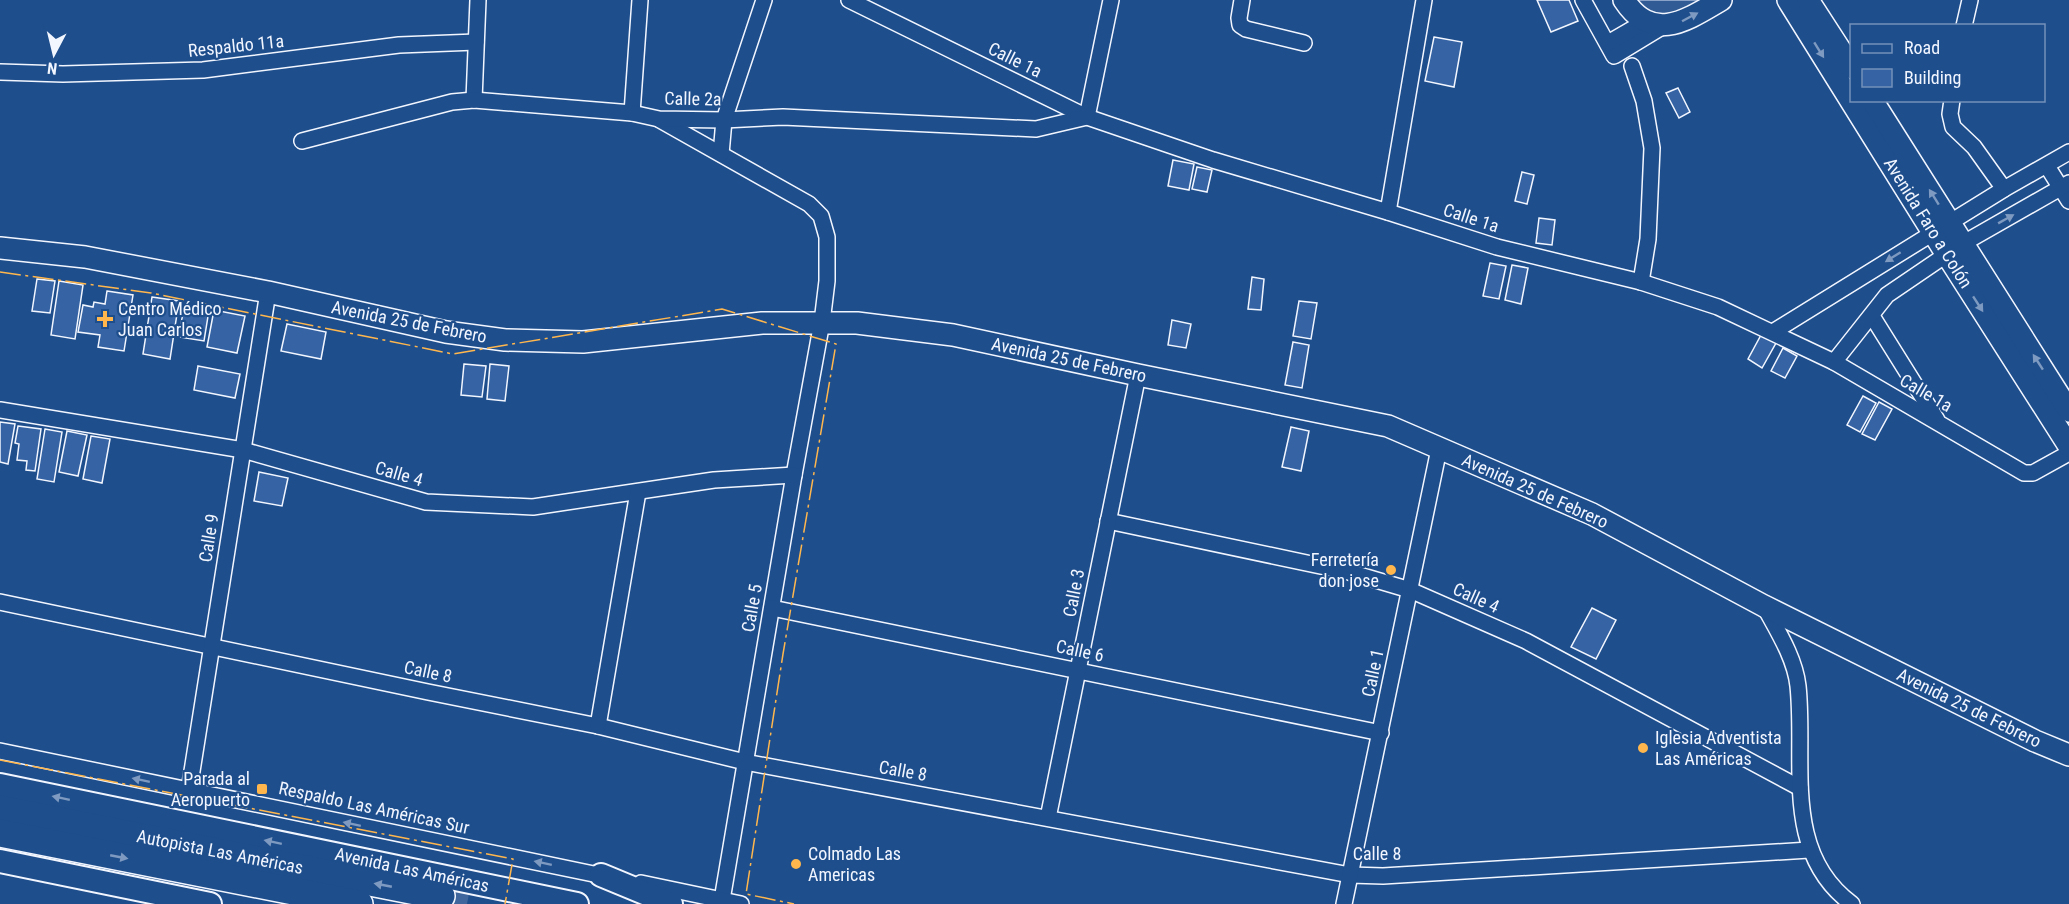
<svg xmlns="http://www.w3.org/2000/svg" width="2069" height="904" viewBox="0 0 2069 904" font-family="'Roboto Condensed',sans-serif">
  <rect width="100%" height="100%" fill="#1f4e8c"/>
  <path fill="#305b95" stroke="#a8bbd7" stroke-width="1.5" d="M1629,0H1712L1664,22Z"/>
  <g fill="#3563a3" stroke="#f2f6ff" stroke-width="1.5">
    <path d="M1537,0H1569L1578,21L1551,32Z"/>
    <path d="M1434,37L1462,42L1454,87L1425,81Z"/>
    <path d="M1678,88L1690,112L1679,118L1666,93Z"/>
    <path d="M1173,160L1194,164L1189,190L1168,186Z"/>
    <path d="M1197,167L1212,170L1207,192L1192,189Z"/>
    <path d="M1522,172L1534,175L1527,204L1515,201Z"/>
    <path d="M1539,218L1555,220L1552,245L1536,243Z"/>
    <path d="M1490,263L1506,266L1499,299L1483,296Z"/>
    <path d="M1512,265L1528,268L1521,304L1505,300Z"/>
    <path d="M1252,277L1264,279L1261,310L1248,309Z"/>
    <path d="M37,279L55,281L50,313L32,311Z"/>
    <path d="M59,281L83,285L75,339L51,335Z"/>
    <path d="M107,291L133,295L124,351L98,347L100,335L78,332L83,305L93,307L94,302L105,304Z"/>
    <path d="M152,297L179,301L170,359L143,354Z"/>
    <path d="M1299,301L1317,303L1311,339L1293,336Z"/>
    <path d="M184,306L209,310L204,341L179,337Z"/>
    <path d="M214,310L245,316L237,353L207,347Z"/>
    <path d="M1172,320L1191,324L1186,348L1168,345Z"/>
    <path d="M287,324L326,332L321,359L281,351Z"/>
    <path d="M1761,335L1776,343L1762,368L1748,359Z"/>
    <path d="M1293,342L1309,345L1302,388L1285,385Z"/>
    <path d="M1783,348L1797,356L1785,378L1771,371Z"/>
    <path d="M464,364L486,366L482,397L461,395Z"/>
    <path d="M490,364L509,366L505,401L487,399Z"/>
    <path d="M198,366L240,374L235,398L194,390Z"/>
    <path d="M1863,396L1876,403L1860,432L1847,425Z"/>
    <path d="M1879,402L1892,409L1875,440L1862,434Z"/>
    <path d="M0,422L15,424L8,464L0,462Z"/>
    <path d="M18,426L41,429L35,471L26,470L27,461L17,460L19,444L15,443Z"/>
    <path d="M1291,427L1309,431L1301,471L1282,467Z"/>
    <path d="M45,429L62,432L54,482L37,479Z"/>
    <path d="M67,431L87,435L78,476L59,472Z"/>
    <path d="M91,436L110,439L102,483L83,479Z"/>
    <path d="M259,472L288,478L282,506L254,501Z"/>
    <path d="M1592,608L1616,620L1596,659L1571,647Z"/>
  </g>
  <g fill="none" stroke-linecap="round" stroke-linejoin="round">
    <path stroke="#3f679d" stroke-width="27" stroke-dasharray="27 14" stroke-linecap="butt" d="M441,896L479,904"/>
    <defs>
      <g id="street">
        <path d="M849,0L1087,117L1213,160L1388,212L1497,247L1641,282L1718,307L1834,362L2024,473H2033L2069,453"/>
        <path d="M1242,0L1239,18L1240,25L1246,29L1304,43"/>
        <path d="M1583,0L1614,56L1665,25"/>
        <path d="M1964,26L1970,0"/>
        <path d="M1608,43L1646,21"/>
        <path d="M1632,66L1644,101L1652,148L1648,239L1641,282"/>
        <path d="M0,72L63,74L203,70L399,45L476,42"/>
        <path d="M474,100L478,0"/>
        <path d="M1952,100L1950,114L1953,127L1974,147L2004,189"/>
        <path d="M632,113L640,0"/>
        <path d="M660,120L809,204L821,216L827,237V281L822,322L794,475L722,900"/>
        <path d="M302,141L452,102L474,100L632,113L659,119L724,120L783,117L1036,129L1087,117L1111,0"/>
        <path d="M721,154L724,120L764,0"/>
        <path d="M2047,166L2069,201"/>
        <path d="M1388,212L1424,0"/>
        <path d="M1872,316L1937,420"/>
        <path d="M1773,332L2004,189L2069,152"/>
        <path d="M1834,362L1887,295L1962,244L2069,183"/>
        <path d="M0,410L243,450L426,502L533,507L714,480L794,475"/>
        <path d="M1108,521L1349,572L1410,590L1526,641L1800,788"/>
        <path d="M0,602L428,692L598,726L745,762L1350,875L1383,876L1809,850"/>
        <path d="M1764,606C1777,630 1795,658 1798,686C1806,761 1781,852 1852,904"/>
        <path d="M772,608L1381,733"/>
        <path d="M598,726L638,492"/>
        <path d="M0,751L608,877"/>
        <path d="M189,790L268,292"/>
        <path d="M1048,818L1138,375"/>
        <path d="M641,883L741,904"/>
        <path d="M1344,904L1439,449"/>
      </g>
      <g id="secondary">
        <path d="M1624,0C1653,44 1687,20 1721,0"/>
        <path d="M1788,0L1947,255L2069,446"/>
        <path d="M1808,0L1852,68"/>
        <path d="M1872,100L2069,411"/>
        <path d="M0,248L85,257L268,292L446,332L505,340L583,342L762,323H857L953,335L1138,375L1388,426L1592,514L1764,606L2035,741L2069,755"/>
      </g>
      <g id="primary">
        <path d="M0,785L577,904"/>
        <path d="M0,861L210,904"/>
        <path d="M601,875L671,904"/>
      </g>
      <g id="highway">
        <path d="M0,809L441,896"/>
        <path d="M0,833L359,904"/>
      </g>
    </defs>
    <use href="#street" stroke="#f2f6ff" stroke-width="18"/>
    <use href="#secondary" stroke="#f2f6ff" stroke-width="24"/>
    <use href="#primary" stroke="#f2f6ff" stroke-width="26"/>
    <use href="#highway" stroke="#f2f6ff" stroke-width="30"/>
    <use href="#street" stroke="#1f4e8c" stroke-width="15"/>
    <use href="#secondary" stroke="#1f4e8c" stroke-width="21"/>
    <use href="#primary" stroke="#1f4e8c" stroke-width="22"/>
    <use href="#highway" stroke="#1f4e8c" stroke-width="27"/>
    <g stroke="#ffb74d" stroke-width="1.5" stroke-dasharray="21 4.5 3 4.5" stroke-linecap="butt">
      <path d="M0,272L151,293L453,354L722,309L836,344L783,654L746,894L794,904"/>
      <path d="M0,760L513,859L505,904"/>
    </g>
  </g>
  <defs><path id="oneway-solid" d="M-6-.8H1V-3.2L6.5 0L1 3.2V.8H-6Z" transform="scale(1.5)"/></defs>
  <g fill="#7e9ac0">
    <use href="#oneway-solid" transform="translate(1690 17) rotate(-28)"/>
    <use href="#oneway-solid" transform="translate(1819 50) rotate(58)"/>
    <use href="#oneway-solid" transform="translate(1934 197) rotate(-122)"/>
    <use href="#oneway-solid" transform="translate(2006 219) rotate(-29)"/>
    <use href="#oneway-solid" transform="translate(1893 257) rotate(148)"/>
    <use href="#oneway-solid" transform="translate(1978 304) rotate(57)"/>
    <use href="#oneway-solid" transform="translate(2038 362) rotate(-123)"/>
    <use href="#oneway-solid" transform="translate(141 780) rotate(-168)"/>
    <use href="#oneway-solid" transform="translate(61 798) rotate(-168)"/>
    <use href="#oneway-solid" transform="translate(352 824) rotate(-168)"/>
    <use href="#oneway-solid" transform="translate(273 842) rotate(-168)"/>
    <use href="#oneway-solid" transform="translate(119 857) rotate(11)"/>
    <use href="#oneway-solid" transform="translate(543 863) rotate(-168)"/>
    <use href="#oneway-solid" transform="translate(383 885) rotate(-169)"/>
  </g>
  <g fill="#ffb74d" stroke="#1f4e8c" stroke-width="2">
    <path d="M102 310h6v6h6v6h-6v6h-6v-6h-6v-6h6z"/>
    <circle cx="1391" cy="570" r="6"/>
    <circle cx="1643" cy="748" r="6"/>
    <rect x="256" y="783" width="12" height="12" rx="3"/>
    <circle cx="796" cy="864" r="6"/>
  </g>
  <g text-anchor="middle" stroke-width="4.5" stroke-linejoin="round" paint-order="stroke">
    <g font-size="18" fill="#f2f6ff" stroke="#1f4e8c">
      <text transform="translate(236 46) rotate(-6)" y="6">Respaldo 11a</text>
      <text transform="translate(1015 60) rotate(26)" y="6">Calle 1a</text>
      <text transform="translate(693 99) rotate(1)" y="6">Calle 2a</text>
      <text transform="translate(1471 218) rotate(18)" y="6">Calle 1a</text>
      <text transform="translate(1928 223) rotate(58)" y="6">Avenida Faro a Colón</text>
      <text transform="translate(409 322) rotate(11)" y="6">Avenida 25 de Febrero</text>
      <text transform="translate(1069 360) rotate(12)" y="6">Avenida 25 de Febrero</text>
      <text transform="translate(1926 393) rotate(30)" y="6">Calle 1a</text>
      <text transform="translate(399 474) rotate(16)" y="6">Calle 4</text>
      <text transform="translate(1535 491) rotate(24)" y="6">Avenida 25 de Febrero</text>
      <text transform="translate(209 538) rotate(-81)" y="6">Calle 9</text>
      <text transform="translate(1074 593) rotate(-79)" y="6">Calle 3</text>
      <text transform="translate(1476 598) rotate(24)" y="6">Calle 4</text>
      <text transform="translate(752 608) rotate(-80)" y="6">Calle 5</text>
      <text transform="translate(1080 651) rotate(12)" y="6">Calle 6</text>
      <text transform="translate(428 672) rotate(12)" y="6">Calle 8</text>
      <text transform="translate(1373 673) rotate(-78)" y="6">Calle 1</text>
      <text transform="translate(1969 708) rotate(26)" y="6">Avenida 25 de Febrero</text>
      <text transform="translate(903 771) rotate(10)" y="6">Calle 8</text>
      <text transform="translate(374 808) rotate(12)" y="6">Respaldo Las Américas Sur</text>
      <text transform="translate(220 852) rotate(11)" y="6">Autopista Las Américas</text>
      <text x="1377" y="860">Calle 8</text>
      <text transform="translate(412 870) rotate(12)" y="6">Avenida Las Américas</text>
    </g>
    <g font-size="18" fill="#f2f6ff" stroke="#1f4e8c" text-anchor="start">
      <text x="118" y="315">Centro Médico<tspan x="118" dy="21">Juan Carlos</tspan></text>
      <text x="1379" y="566" text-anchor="end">Ferretería<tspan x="1379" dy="21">don jose</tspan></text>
      <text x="1655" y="744">Iglesia Adventista<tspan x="1655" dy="21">Las Américas</tspan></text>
      <text x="250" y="785" text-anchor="end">Parada al<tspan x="250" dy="21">Aeropuerto</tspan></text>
      <text x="808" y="860">Colmado Las<tspan x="808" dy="21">Americas</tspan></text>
    </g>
  </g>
  <rect x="1850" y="24" width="195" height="78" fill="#1f4e8c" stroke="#7391ba" stroke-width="1.5"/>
  <rect x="1862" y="44" width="30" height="9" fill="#1f4e8c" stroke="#7391ba" stroke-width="1.5"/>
  <text x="1904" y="54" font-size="18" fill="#f2f6ff">Road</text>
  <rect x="1862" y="69" width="30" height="18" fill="#3563a3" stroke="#7391ba" stroke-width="1.5"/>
  <text x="1904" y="84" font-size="18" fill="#f2f6ff">Building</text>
  <g transform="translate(54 54) rotate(187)" stroke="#1f4e8c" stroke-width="4.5" paint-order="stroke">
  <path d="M0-4.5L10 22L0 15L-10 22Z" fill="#f2f6ff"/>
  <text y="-9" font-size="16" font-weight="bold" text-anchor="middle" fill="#f2f6ff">N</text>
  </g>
</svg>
